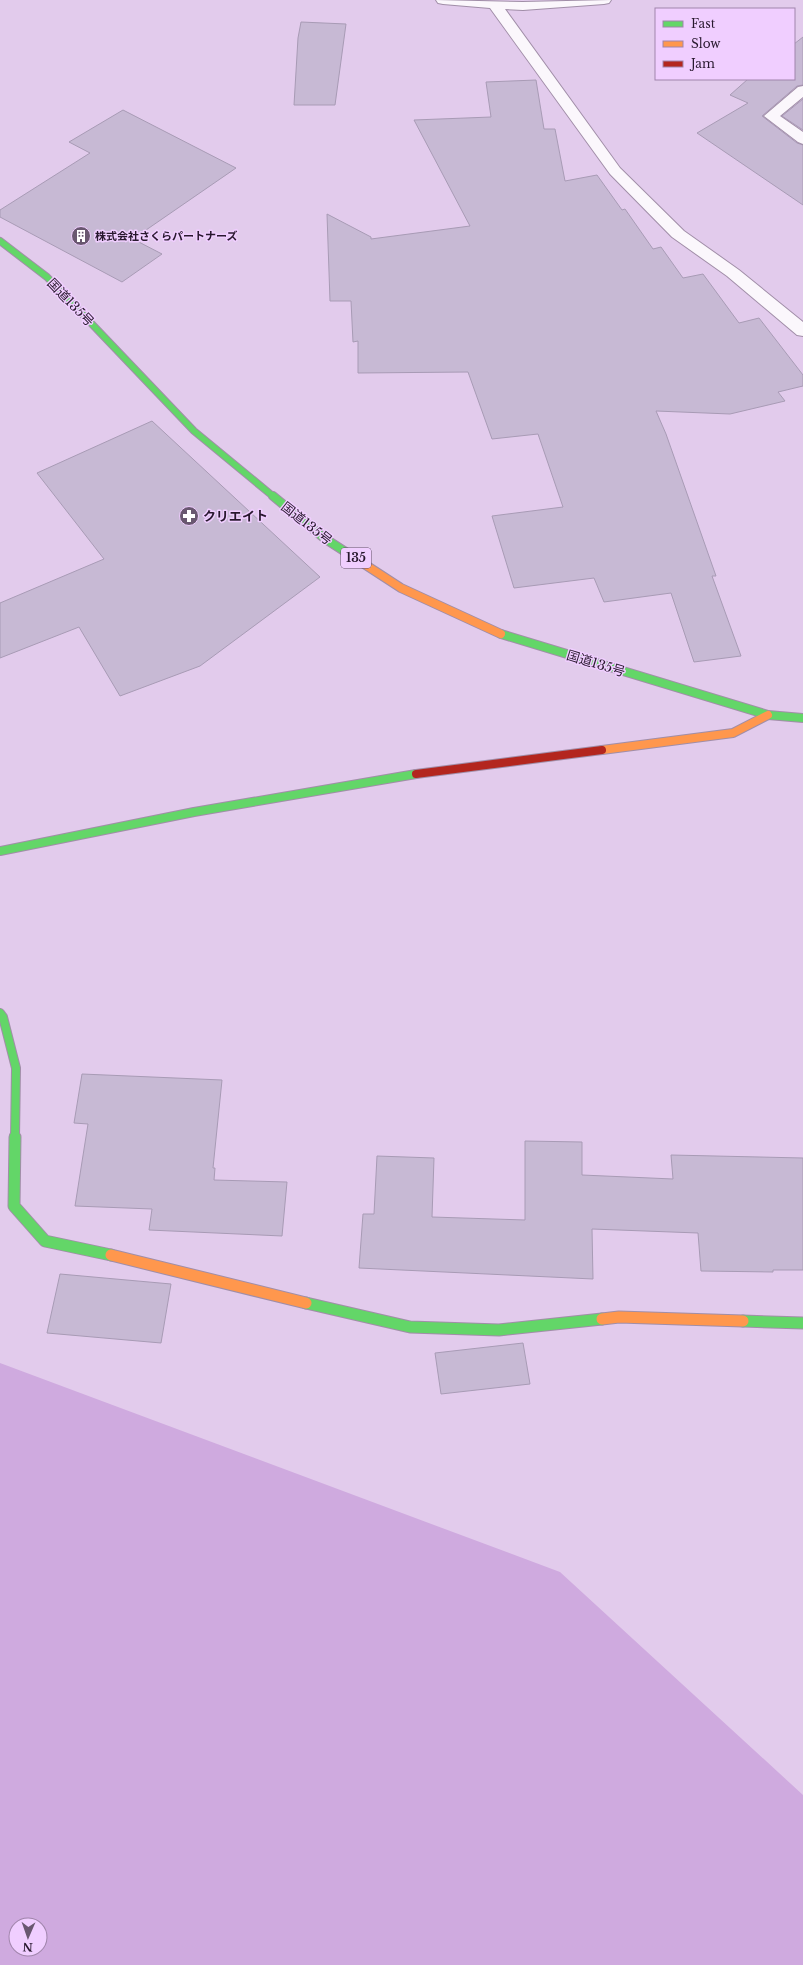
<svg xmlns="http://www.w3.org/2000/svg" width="803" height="1965" viewBox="0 0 803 1965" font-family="'Libre Baskerville','Noto Sans JP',serif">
  <rect width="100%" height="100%" fill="#e2cbec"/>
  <path fill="#cfaadf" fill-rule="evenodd" d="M0,1363L560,1572L803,1795V1965H0ZM16,1925H40V1949H16Z"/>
  <g fill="#c7b9d4" stroke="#a89bb5">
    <path d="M301,22L346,24L335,105H294L298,38Z"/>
    <path d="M803,37V85L797,86L762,116L797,143L803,145V205L697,133L748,103L730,95L748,79H794V44Z"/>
    <path d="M536,80L544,129H555L565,181L597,175L622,210L625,209L653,249L661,247L683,278L703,274L739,323L759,318L803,375V386L778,392L785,401L730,414L656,411L666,434L716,576H712L741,656L694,662L671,593L604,602L594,578L514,588L492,516L563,507L538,434L492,439L468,372L358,373V341L353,342L351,301H330L327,214L371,237V239L470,226L414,120L491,117L486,82Z"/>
    <path d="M803,99V130L782,116Z"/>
    <path d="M123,110L236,168L133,239L162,254L122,282L0,217V210L90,153L69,142Z"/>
    <path d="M152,421L320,577L200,666L120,696L79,627L0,658V603L104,559L37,473Z"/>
    <path d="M82,1074L222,1080L213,1168H215L214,1180L287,1182L282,1236L149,1230L152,1209L75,1206L88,1124L74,1123Z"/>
    <path d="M525,1141L582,1142V1175L673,1179L671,1155L803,1158V1270H773V1272L701,1271L698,1233L592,1229L593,1279L359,1268L363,1214H374L377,1156L434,1158L432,1217L525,1220Z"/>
    <path d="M60,1274L171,1284L161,1343L47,1333Z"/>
    <path d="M523,1343L530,1384L441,1394L435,1353Z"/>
  </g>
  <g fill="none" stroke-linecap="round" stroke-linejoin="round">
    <defs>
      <g id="street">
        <path d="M436,0L523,2L611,0L609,3L604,4L523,10L505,9L620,168L684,231L739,270L803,322V336L797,335L727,276L672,237L610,174L490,8L443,4L438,3Z"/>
        <path d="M803,86V97L780,116L803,132V144L798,142L764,116L798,87Z"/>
      </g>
      <path id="fast-far2" d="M0,241L47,277L194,431L274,497"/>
      <g id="fast-far1">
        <path d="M273,496L324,538L358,560"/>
        <path d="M501,634L768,715L803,718"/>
        <path d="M0,851L194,812L416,774"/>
        <path d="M0,1013L3,1017L16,1068L15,1138"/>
      </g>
      <g id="fast">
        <path d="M15,1137L14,1206L45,1241L111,1255"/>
        <path d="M306,1303L410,1327L499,1330L602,1319"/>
        <path d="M743,1321L803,1323"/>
      </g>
      <g id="slow-far1">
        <path d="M358,560L401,588L501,634"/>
        <path d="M602,750L733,733L768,715"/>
      </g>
      <g id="slow">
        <path d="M111,1255L306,1303"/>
        <path d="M602,1319L619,1317L743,1321"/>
      </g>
      <path id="jam" d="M416,774L602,750"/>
    </defs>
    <use href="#street" stroke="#a18ea8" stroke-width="2"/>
    <use href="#fast-far2" stroke="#a18ea8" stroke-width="8"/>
    <use href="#fast-far1" stroke="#a18ea8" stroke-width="10"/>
    <use href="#fast" stroke="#a18ea8" stroke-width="13"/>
    <use href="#slow-far1" stroke="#a18ea8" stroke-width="10"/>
    <use href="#slow" stroke="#a18ea8" stroke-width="13"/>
    <use href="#jam" stroke="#a18ea8" stroke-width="10"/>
    <use href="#street" fill="#fbf7fc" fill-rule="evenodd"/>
    <use href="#fast-far2" stroke="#63d668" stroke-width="6"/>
    <use href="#fast-far1" stroke="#63d668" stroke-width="8"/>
    <use href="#fast" stroke="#63d668" stroke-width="11"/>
    <use href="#slow-far1" stroke="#ff974d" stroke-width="8"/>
    <use href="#slow" stroke="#ff974d" stroke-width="11"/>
    <use href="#jam" stroke="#b3261e" stroke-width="8"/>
  </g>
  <defs>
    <symbol id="building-disc" viewBox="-11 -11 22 22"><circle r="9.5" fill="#695770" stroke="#f0ceff"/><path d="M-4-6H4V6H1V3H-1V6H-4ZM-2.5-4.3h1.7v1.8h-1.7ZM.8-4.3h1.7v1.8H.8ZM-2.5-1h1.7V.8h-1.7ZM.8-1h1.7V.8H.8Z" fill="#fff"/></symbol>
    <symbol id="pharmacy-disc" viewBox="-11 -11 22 22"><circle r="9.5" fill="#695770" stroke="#f0ceff"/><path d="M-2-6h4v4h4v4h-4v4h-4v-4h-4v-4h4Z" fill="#fff"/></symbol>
  </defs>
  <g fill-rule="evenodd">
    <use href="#building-disc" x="70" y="225" width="22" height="22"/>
    <use href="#pharmacy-disc" x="178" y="505" width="22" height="22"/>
  </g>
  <g text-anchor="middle" stroke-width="3" stroke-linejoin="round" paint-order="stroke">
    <g font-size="11" font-weight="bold" fill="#28182e" stroke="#f0ceff" text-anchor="start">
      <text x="95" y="240">株式会社さくらパートナーズ</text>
    </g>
    <rect fill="#f0ceff" stroke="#644f6d" stroke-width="1" x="341" y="548" width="30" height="20" rx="3"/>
    <g font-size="12" font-weight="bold" fill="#28182e">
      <text x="356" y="562">135</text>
    </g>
    <g font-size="13" fill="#28182e" stroke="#f0ceff">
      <text transform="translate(71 302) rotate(46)" y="5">国道135号</text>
      <text transform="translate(307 523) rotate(38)" y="5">国道135号</text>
      <text transform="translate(596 663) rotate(17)" y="5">国道135号</text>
    </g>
    <g font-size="13" font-weight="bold" fill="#28182e" stroke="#f0ceff" text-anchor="start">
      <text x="203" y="521">クリエイト</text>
    </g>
  </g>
  <rect x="655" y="8" width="140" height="72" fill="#f0ceff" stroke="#a085ab"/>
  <rect x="663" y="21" width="20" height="6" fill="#63d668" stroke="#a085ab"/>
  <text x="691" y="28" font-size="12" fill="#28182e">Fast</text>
  <rect x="663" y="41" width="20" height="6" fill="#ff974d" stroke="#a085ab"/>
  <text x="691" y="48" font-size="12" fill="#28182e">Slow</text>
  <rect x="663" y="61" width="20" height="6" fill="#b3261e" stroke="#a085ab"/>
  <text x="691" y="68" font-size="12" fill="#28182e">Jam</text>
  <g transform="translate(28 1937) rotate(182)"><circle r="19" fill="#f0ceff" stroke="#a085ab"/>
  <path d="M0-3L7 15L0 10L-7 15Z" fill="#695770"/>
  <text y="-6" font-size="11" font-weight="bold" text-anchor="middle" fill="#28182e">N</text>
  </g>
</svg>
